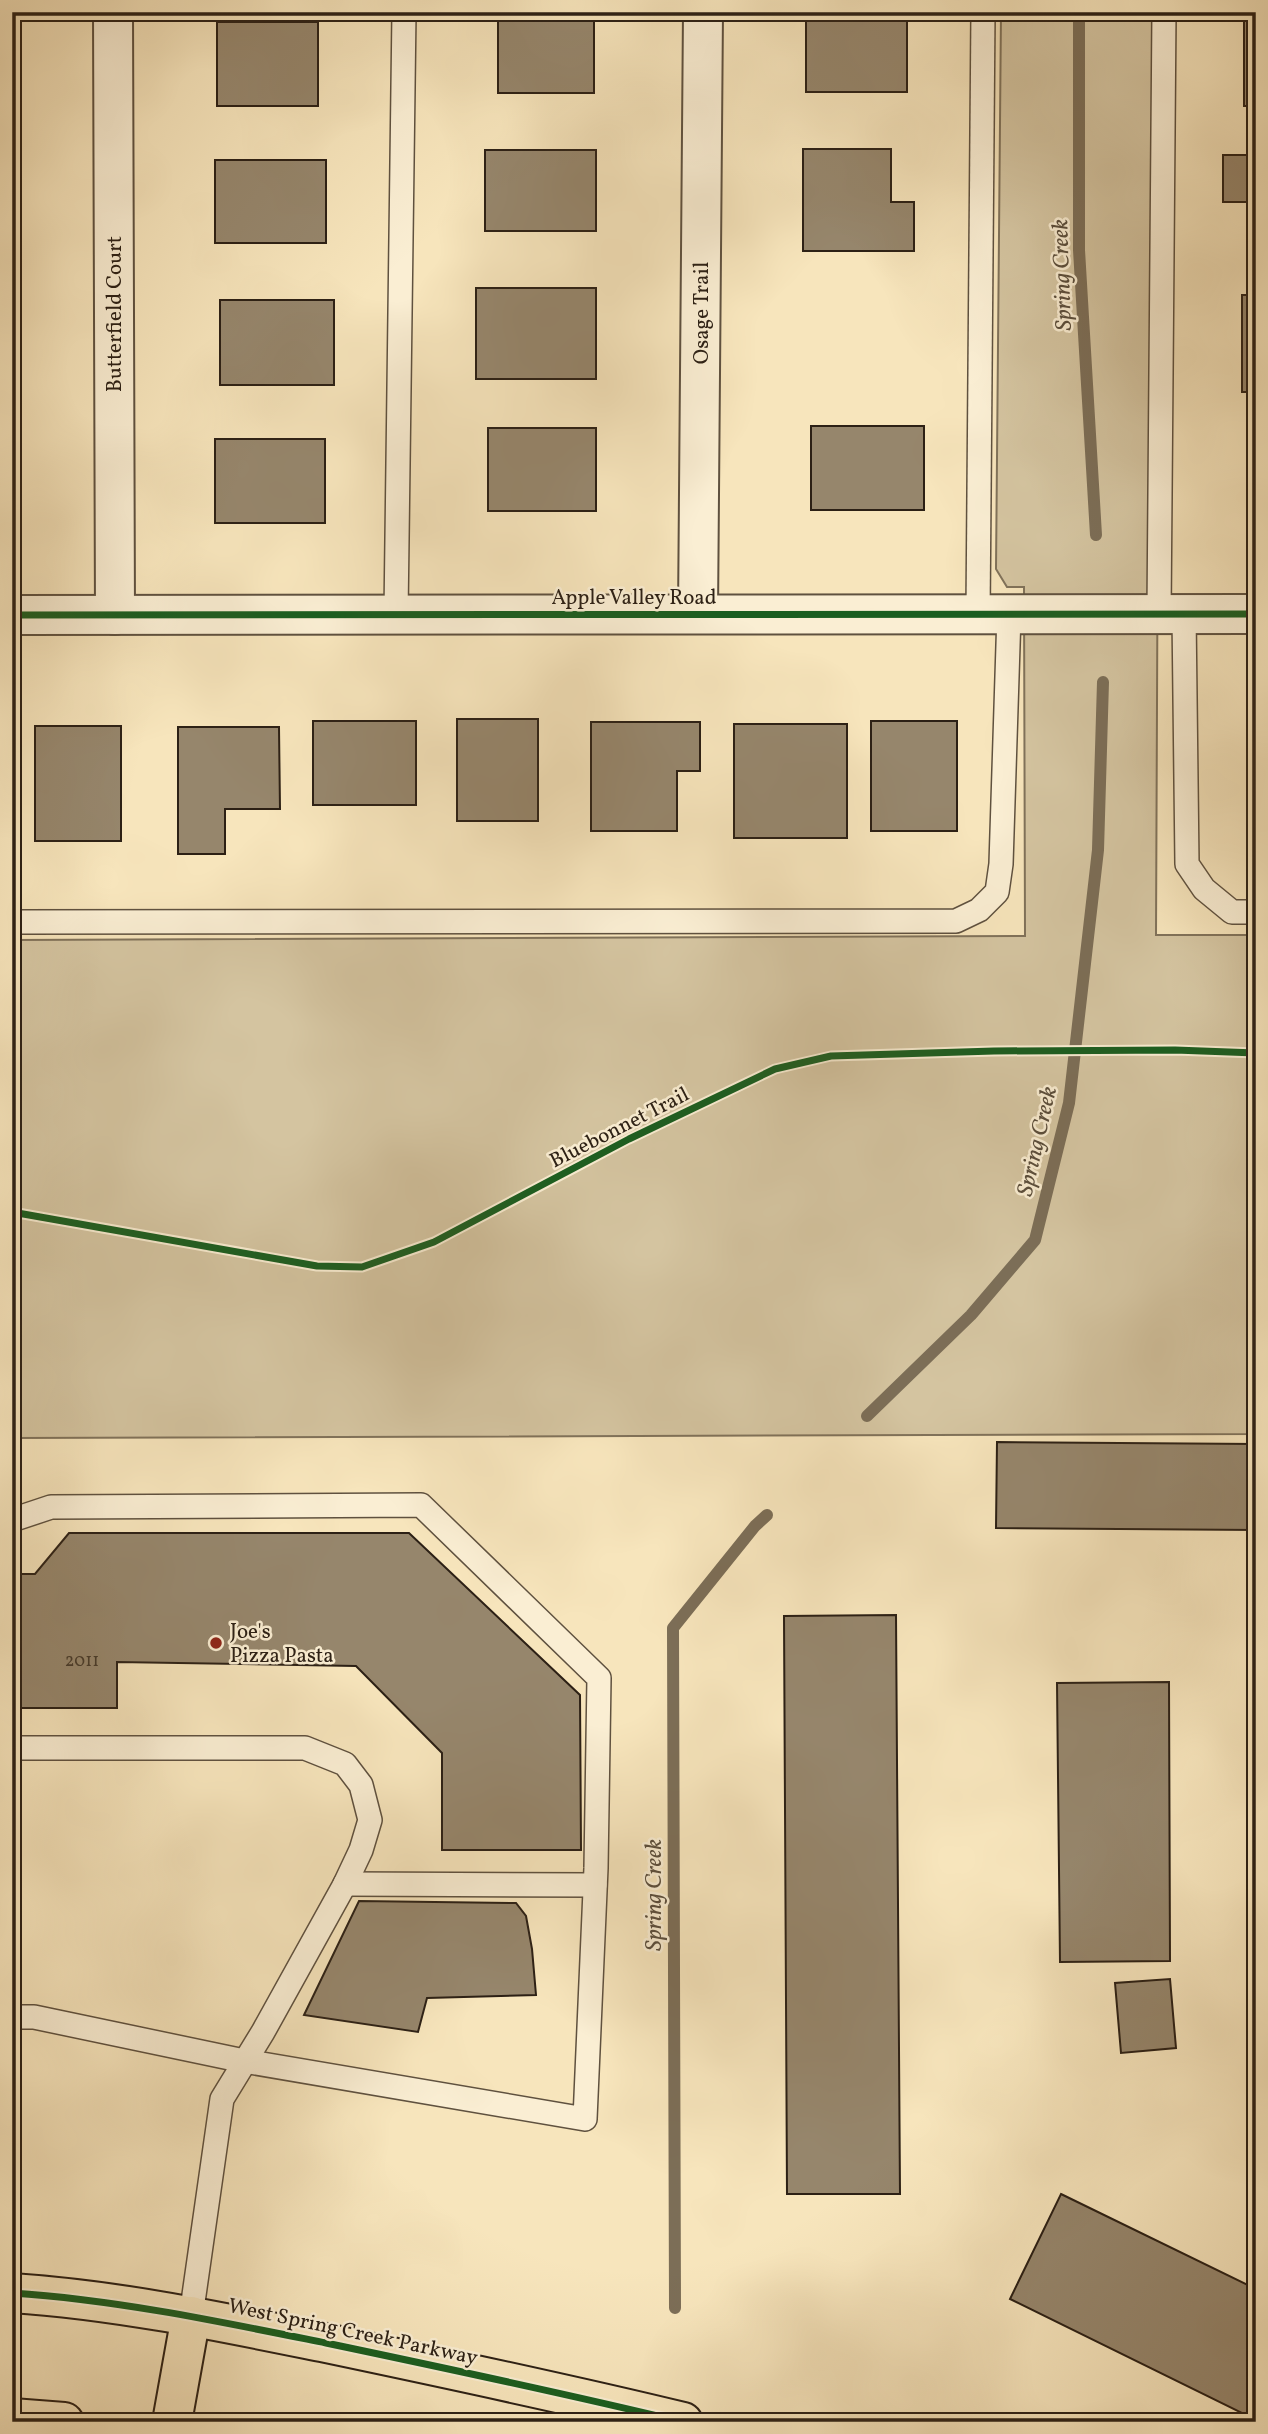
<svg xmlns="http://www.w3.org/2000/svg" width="1268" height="2434" viewBox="0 0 1268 2434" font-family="Vollkorn,serif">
  <rect width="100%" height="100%" fill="#f7e5bc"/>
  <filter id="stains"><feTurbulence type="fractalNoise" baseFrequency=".00286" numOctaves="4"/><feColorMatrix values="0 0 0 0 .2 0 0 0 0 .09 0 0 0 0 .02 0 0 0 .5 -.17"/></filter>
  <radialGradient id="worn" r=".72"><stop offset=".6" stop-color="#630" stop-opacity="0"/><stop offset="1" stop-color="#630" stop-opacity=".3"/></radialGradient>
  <path fill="#d4c4a0" stroke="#80725a" stroke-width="2" d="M1001,12H1160L1156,935H1256V1434L12,1438V940L1025,936L1024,587H1007L996,569Z"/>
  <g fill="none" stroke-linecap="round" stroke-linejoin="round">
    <g stroke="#7c6e57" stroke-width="12">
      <path d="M1079,12V250L1096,535"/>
      <path d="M867,1416L971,1315L1035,1240L1069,1103L1098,850L1103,682"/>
      <path d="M675,2308L673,1628L755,1526L767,1515"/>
    </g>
  </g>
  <g fill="#96866c" stroke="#2c2015" stroke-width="2">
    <rect x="498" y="12" width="96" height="81"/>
    <rect x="806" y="12" width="101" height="80"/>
    <rect x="1244" y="17" width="12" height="89"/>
    <rect x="217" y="22" width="101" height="84"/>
    <path d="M803,149H891V202H914V251H803Z"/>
    <rect x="485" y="150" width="111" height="81"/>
    <rect x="1223" y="155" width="33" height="47"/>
    <rect x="215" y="160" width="111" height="83"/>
    <rect x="476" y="288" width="120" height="91"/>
    <rect x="1242" y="295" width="14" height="97"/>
    <rect x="220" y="300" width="114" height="85"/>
    <rect x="811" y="426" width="113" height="84"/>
    <rect x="488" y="428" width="108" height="83"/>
    <rect x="215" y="439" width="110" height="84"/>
    <rect x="457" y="719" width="81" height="102"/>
    <rect x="313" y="721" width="103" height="84"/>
    <rect x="871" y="721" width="86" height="110"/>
    <path d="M591,722H700V771H677V831H591Z"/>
    <rect x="734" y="724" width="113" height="114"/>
    <rect x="35" y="726" width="86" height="115"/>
    <path d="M178,727H279L280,809H225V854H178Z"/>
    <path d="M997,1442L1256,1444V1530L996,1528Z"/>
    <path d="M69,1533H409L580,1695L581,1850H442V1753L356,1666L117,1662V1708H12V1574H35Z"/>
    <path d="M896,1615L900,2194H787L784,1616Z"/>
    <path d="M1169,1682L1170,1961L1060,1962L1057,1683Z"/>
    <path d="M359,1901L516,1903L526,1916L532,1949L536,1995L427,1998L418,2032L304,2015Z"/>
    <path d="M1170,1979L1176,2048L1121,2053L1115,1983Z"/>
    <path d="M1061,2194L1256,2289V2420L1010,2299Z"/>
  </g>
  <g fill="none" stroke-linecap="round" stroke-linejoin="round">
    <defs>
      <g id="service">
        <path d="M396,614L404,12"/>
        <path d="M978,614L983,12"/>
        <path d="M1159,614L1164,12"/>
        <path d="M1184,614L1187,864L1204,889L1232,912H1256"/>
        <path d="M12,922L956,921L979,910L997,892L1001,864L1009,614"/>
        <path d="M12,1520L51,1507L421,1505L599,1678L596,1868L585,2119L244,2061L34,2017H12"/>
        <path d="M12,1748H305L345,1764L361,1785L370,1820L361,1850L345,1884L263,2032L222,2099L191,2316"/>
        <path d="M345,1884L595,1885"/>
      </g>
      <g id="minor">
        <path d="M113,12L115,615"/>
        <path d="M698,614L703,12"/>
        <path d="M12,615L1256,614"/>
      </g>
      <g id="primary">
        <path d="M12,2293C118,2300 222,2322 326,2343C445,2368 564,2393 683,2422"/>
        <path d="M12,2418L64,2422"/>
        <path d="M172,2422L191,2316"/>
      </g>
    </defs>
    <use href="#service" stroke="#5f513f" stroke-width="26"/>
    <use href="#minor" stroke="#5f513f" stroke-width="42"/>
    <use href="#primary" stroke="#2c2015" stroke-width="42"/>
    <use href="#service" stroke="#faeed3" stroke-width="23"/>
    <use href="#minor" stroke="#faeed3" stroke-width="38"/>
    <use href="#primary" stroke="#f7e5bc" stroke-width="38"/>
    <defs>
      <g id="cycleway">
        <path d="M12,615L1256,614"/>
        <path d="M12,1212L317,1266L362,1267L434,1242L629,1139L775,1069L831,1056L994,1051L1175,1050L1256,1053"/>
        <path d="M12,2293C118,2300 222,2322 326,2343C445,2368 564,2393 683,2422"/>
      </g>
    </defs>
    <use href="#cycleway" stroke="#faeed3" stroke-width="11"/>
    <use href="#cycleway" stroke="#1b5e20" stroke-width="7"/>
  </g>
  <circle fill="#8f2418" stroke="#faeed3" stroke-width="2.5" cx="216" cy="1643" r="7"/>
  <g text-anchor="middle" stroke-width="5" stroke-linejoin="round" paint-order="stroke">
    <g font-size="18" fill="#463a2b">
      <text x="82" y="1666">2011</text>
    </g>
    <g font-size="21" fill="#2c2015" stroke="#faeed3">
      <text transform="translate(701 313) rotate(-90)" y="7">Osage Trail</text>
      <text transform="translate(114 314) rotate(-90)" y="7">Butterfield Court</text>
      <text x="634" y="604">Apple Valley Road</text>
      <text transform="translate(619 1127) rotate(-27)" y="7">Bluebonnet Trail</text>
      <text transform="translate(353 2331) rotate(12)" y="7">West Spring Creek Parkway</text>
    </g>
    <g font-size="21" fill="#2c2015" stroke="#faeed3" text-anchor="start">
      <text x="230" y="1638">Joe's<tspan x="230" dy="24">Pizza Pasta</tspan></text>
    </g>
    <g font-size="23" font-style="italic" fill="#5b4e3c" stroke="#faeed3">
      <text transform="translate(1061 275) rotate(-92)" y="8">Spring Creek</text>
      <text transform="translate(1036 1141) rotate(-77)" y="8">Spring Creek</text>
      <text transform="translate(653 1895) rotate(-90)" y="8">Spring Creek</text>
    </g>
  </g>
  <rect width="1268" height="2434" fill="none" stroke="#f7e5bc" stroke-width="42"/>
  <rect x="14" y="14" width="1240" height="2406" fill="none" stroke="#2c2015" stroke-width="3.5"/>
  <rect x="21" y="21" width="1226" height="2392" fill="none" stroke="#2c2015" stroke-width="2"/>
  <rect width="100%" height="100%" filter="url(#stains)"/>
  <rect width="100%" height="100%" fill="url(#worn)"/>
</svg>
